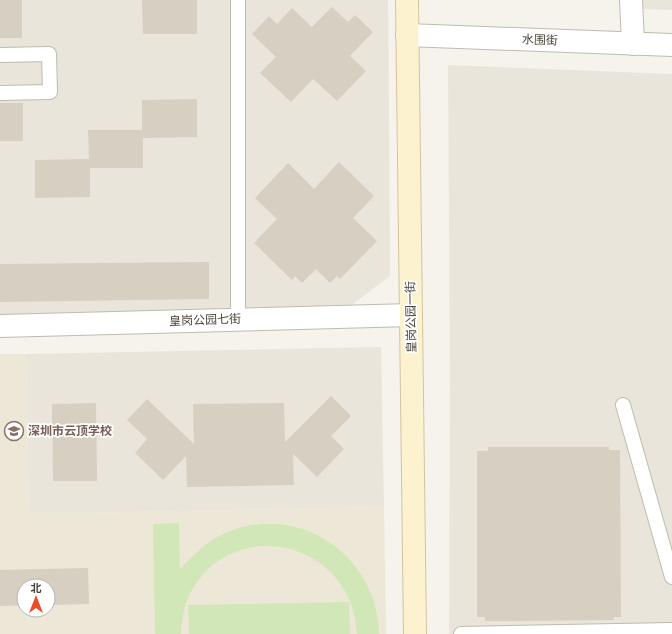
<svg xmlns="http://www.w3.org/2000/svg" width="672" height="634" viewBox="0 0 672 634" font-family="Roboto,'Noto Sans SC',sans-serif">
  <rect width="100%" height="100%" fill="#f5f3ec"/>
  <g fill="#e9e5db">
    <path d="M0,0H388L390,276L350,306L0,315Z"/>
    <path d="M636,0H672V10L644,9Z"/>
    <path d="M448,65L672,74V634H449L450,385Z"/>
    <path d="M381,347L384,507L29,514L26,354Z"/>
  </g>
  <path fill="#ede7d7" fill-rule="evenodd" d="M0,354H26L29,514L384,507L386,634H0ZM24,586H48V610H24Z"/>
  <g fill="#d1e7b8">
    <path d="M179,523L180,569C196,552 211,537 233,530C305,505 378,559 379,634H357C353,539 227,512 188,598C183,610 182,622 181,634H155L153,524Z"/>
    <path d="M349,602L350,634H189L188,605Z"/>
  </g>
  <g fill="#d7cfc2">
    <rect x="0" y="0" width="22" height="38"/>
    <path d="M142,0H197V34H143Z"/>
    <path d="M332,7L348,22L355,15L373,32L350,56L366,71L337,101L313,79L291,102L260,73L276,57L252,34L269,16L277,24L292,8L312,27Z"/>
    <path d="M197,99V137L143,138V168H90V197L35,198V160L89,159L88,130H142V100Z"/>
    <rect x="0" y="103" width="23" height="38"/>
    <path d="M339,162L374,196L353,218L377,241L340,279L337,276L330,283L316,269L302,283L295,276L292,280L254,243L277,219L255,198L288,163L314,189Z"/>
    <path d="M209,262V299L0,302V264Z"/>
    <path d="M331,396L351,416L331,436L344,449L317,477L293,454L294,485L187,487L186,456L163,480L135,453L147,439L127,420L147,399L194,444L193,404L284,403L285,442Z"/>
    <path d="M96,403L97,481H53L52,404Z"/>
    <path d="M488,447H609V450H620L621,617H614V620L514,621H485V617H477V451H488Z"/>
    <path d="M88,568L89,604L48,605V586H24V605L0,606V570Z"/>
  </g>
  <g fill="none" stroke-linecap="round" stroke-linejoin="round">
    <defs>
      <g id="lane">
        <path d="M238,0V319"/>
        <path d="M0,55L49,54L50,92L0,93"/>
        <path d="M623,405L672,577"/>
        <path d="M461,634L672,630"/>
      </g>
      <g id="street">
        <path d="M631,0L633,44"/>
        <path d="M407,35L672,45"/>
        <path d="M0,326L411,315"/>
      </g>
      <path id="secondary" d="M407,0L415,634"/>
    </defs>
    <use href="#lane" stroke="#c1bbaf" stroke-width="16"/>
    <use href="#street" stroke="#c1bbaf" stroke-width="24"/>
    <use href="#secondary" stroke="#d2c59e" stroke-width="24"/>
    <use href="#lane" stroke="#fff" stroke-width="14"/>
    <use href="#street" stroke="#fff" stroke-width="22"/>
    <use href="#secondary" stroke="#fcf2d0" stroke-width="22"/>
  </g>
  <defs>
    <symbol id="school-ring" viewBox="-11 -11 22 22"><circle r="9.5" fill="#fff" stroke="#8d6e63" stroke-width="1.5"/><path d="M0-5L7-2L0 1L-7-2ZM-4 1L0 2.5L4 1V4Q0 6-4 4Z" fill="#8d6e63"/></symbol>
  </defs>
  <g fill-rule="evenodd">
    <use href="#school-ring" x="3" y="420" width="22" height="22"/>
  </g>
  <g text-anchor="middle" stroke-width="3.5" stroke-linejoin="round" paint-order="stroke">
    <g font-size="12" fill="#4a443a" stroke="#fff">
      <text transform="translate(540 40) rotate(2)" y="4">水围街</text>
      <text transform="translate(411 317) rotate(-91)" y="4">皇岗公园一街</text>
      <text transform="translate(205 320) rotate(-2)" y="4">皇岗公园七街</text>
    </g>
    <g font-size="12" font-weight="bold" fill="#785e54" stroke="#fff" text-anchor="start">
      <text x="28" y="435">深圳市云顶学校</text>
    </g>
  </g>
  <g transform="translate(36 598)"><circle r="19" fill="#ffffff" stroke="#b7b4b0"/>
  <path d="M0-3L7 15L0 10L-7 15Z" fill="#ef492a"/>
  <text y="-6" font-size="11" font-weight="bold" text-anchor="middle" fill="#4a443a">北</text>
  </g>
</svg>
